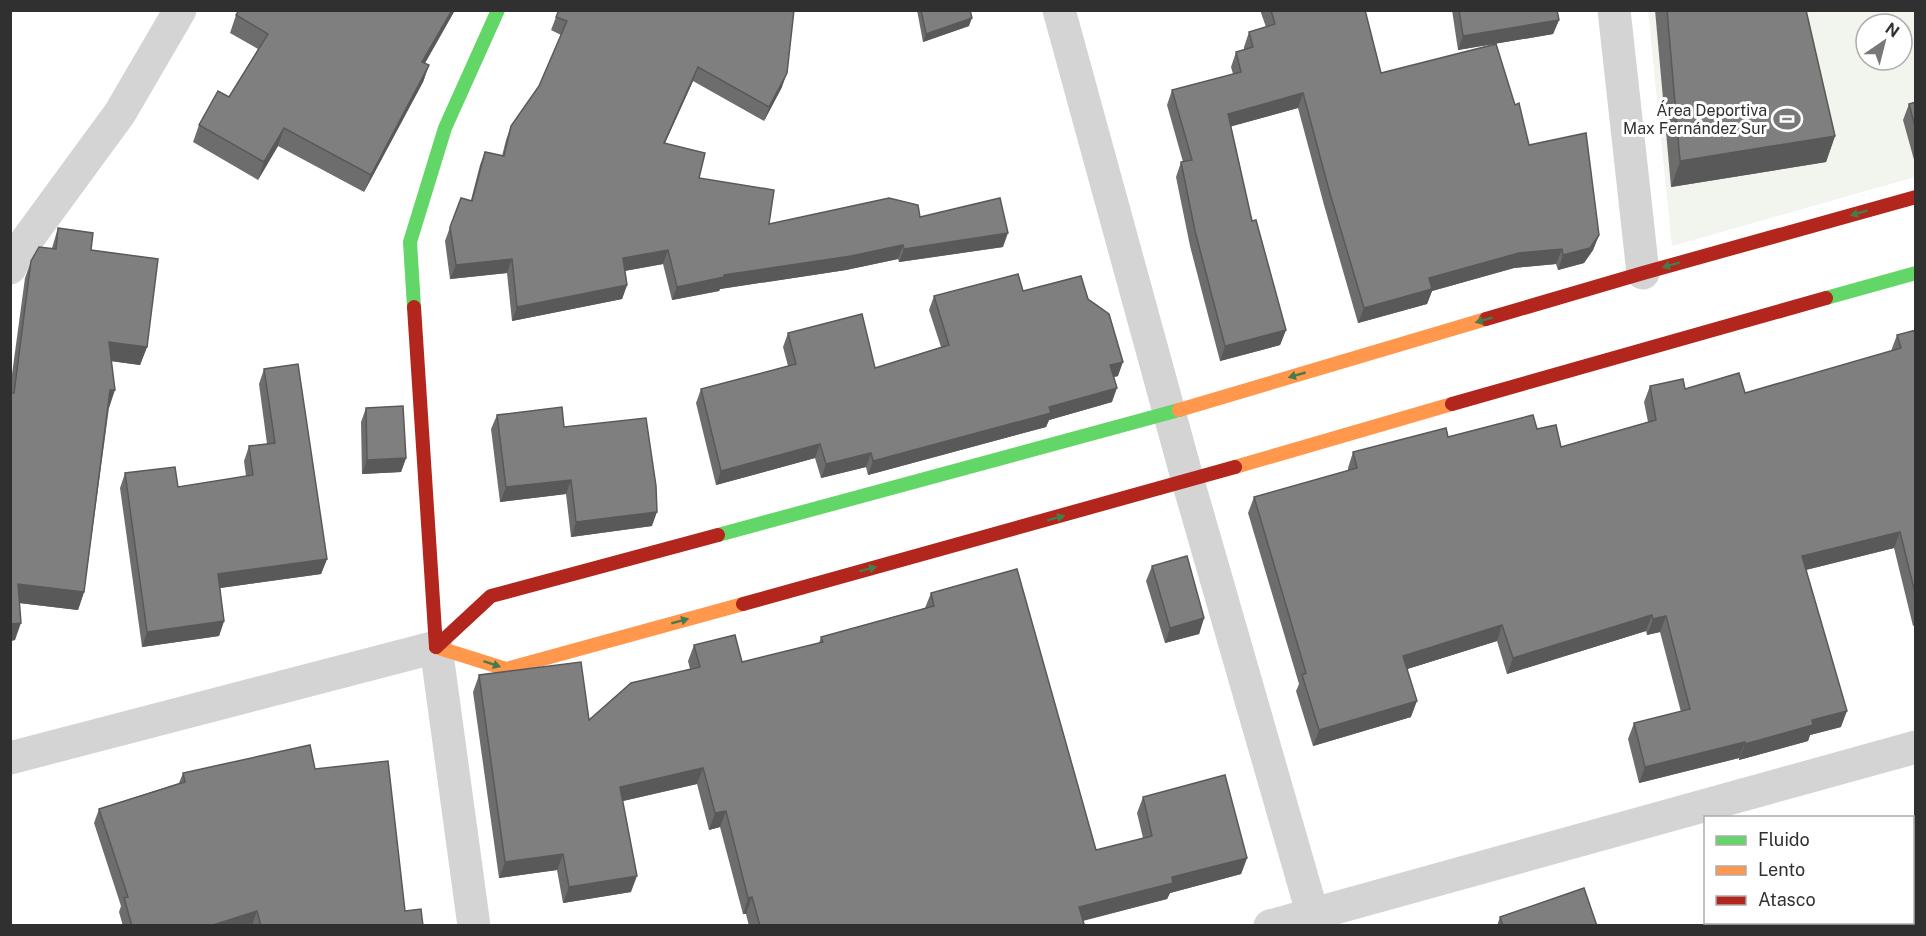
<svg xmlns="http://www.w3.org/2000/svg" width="1926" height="936" viewBox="0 0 1926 936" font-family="'Public Sans',sans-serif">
  <rect width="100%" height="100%" fill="#fff"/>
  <path fill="#f1f5ed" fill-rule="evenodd" d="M1648,11H1915V177L1672,246ZM1866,24H1902V60H1866Z"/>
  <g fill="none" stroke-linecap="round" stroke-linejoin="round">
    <g stroke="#d4d4d4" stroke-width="33">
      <path d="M1059,10L1188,481L1316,926"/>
      <path d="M1614,10L1643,273"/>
      <path d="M10,268L16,255L120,113L180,10"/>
      <path d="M10,758L436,647L474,926"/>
      <path d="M1270,926L1916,747"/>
    </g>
    <g stroke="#63d668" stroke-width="14">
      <path d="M1826,298L1916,273"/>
      <path d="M414,307L410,242L445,128L498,10"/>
      <path d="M718,535L1179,410"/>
    </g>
    <g stroke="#ff974d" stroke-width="14">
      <path d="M1179,410L1486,319"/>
      <path d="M1235,467L1452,404"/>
      <path d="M436,647L506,669L743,604"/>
    </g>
    <g stroke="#b3261e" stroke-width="14">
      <path d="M414,307L436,647"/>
      <path d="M1486,319L1643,273L1916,197"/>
      <path d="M1452,404L1826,298"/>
      <path d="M743,604L1235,467"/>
      <path d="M436,647L491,596L718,535"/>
    </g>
  </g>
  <g fill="#6d6d6d">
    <path d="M239,10H455L425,63L429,65L423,82L364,192L278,146L258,180L193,142L199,125L229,97L258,49L230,33L236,15Z"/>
    <path d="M917,10H970L969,26L923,42Z"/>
    <path d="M1260,10H1365L1381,73L1515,105L1529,145L1599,235L1593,250L1584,263L1558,270L1556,264L1514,268L1432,291L1427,304L1358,323L1324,205L1298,108L1231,126L1252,221L1286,330L1280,345L1220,361L1190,246L1176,177L1181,162H1183L1167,105L1172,90L1233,74L1231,67L1236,52L1244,50V47L1249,32L1266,27Z"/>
    <path d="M1452,10H1557L1559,20L1553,34L1458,50Z"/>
    <path d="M1655,10H1806L1835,136L1826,162L1671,187Z"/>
    <path d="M556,17L782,87L764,121L693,81L665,143L699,178L769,224L920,217L1003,247L899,262L898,259L846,270L720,289L719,291L672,300L663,264L625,271L627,285L622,299L512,321L507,273L450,279L445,241L450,227L471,200L480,165L485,152L502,156L506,140L511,126L539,86L561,35L551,30Z"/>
    <path d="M1916,102V167L1903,120L1909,104Z"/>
    <path d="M58,228L91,250L147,347L140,365L111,361L109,408L84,592L78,610L19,603L15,640L10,641V389L25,278L31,261L52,248Z"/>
    <path d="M1023,291L1088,299L1118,376L1114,377L1112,402L1049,420L1046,427L868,475L866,467L821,478L815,458L716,485L696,403L701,389L788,366L783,347L788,333L875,368L941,347L929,310L934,296Z"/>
    <path d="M1916,330V625L1913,626L1894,548L1806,570L1841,727L1810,735L1808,741L1739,760V758L1639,783L1628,739L1634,723L1681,712L1660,632L1647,635L1646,631L1507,674L1497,641L1407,669L1411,717L1313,746L1296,691L1299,684L1248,513L1254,497L1348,471V468L1353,452L1448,437L1537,429L1561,447L1648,422L1644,402L1650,386L1745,393L1891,351L1897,335Z"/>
    <path d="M264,369L327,559L321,574L220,588L224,621L219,636L142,647L120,488L125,473L178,487L246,476L244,461L249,446L267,444L259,384Z"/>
    <path d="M366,408L406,458L401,472L362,474L361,422Z"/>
    <path d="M497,415L564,427L652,526L571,537L566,494L500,502L491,429Z"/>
    <path d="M1152,566L1204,618L1199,634L1165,643L1146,581Z"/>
    <path d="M931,593L1096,850L1143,838L1137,813L1143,797L1247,858L1241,874L1170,893L1167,899L1083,921L1084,926H749L746,914H743L720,827L709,830L697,784L623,801L631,892L563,903L557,870L499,878L473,692L479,675L589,720L690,669L688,661L694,645L742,662L819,643L821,637L925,608Z"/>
    <path d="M315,769L405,911L423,926H252V925L249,926H123L119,912L121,906L94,823L99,809L179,783L183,773Z"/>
    <path d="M1500,917L1597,926H1497Z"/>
  </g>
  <g fill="#595959">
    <path d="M452,10H455L416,79L422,62Z"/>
    <path d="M972,18L969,26L923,42L926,34Z"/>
    <path d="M1559,20L1553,34L1458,50L1463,36Z"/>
    <path d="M429,65L423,82L364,192L371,175Z"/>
    <path d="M698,67L693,81L659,156L664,143Z"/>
    <path d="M787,73L782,87L764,121L769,107Z"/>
    <path d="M1303,93L1298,108L1222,129L1228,114Z"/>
    <path d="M284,128L278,146L258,180L264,162Z"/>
    <path d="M1835,136L1826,162L1671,187L1680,161Z"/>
    <path d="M1008,233L1003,247L899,262L904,249Z"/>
    <path d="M1599,235L1593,250L1584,263L1558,270L1563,255Z"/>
    <path d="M903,245L898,259L846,270L720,289L719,291L672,300L677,287L724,275Z"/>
    <path d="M1562,249L1556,264L1514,268L1432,291L1427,304L1358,323L1364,308L1429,278L1519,253Z"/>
    <path d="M668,250L663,264L618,272L623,258Z"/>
    <path d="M512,259L507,273L450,279L456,265Z"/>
    <path d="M627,285L622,299L512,321L517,307Z"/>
    <path d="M1286,330L1280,345L1220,361L1225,346Z"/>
    <path d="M109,342L147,347L140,365L103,360Z"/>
    <path d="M1123,362L1118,376L1105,379L1110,365Z"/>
    <path d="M1117,388L1112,402L1049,420L1046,427L868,475L873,461L1049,407Z"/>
    <path d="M110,390H115L109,408H104Z"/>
    <path d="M820,444L815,458L716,485L721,471Z"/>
    <path d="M871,453L866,467L821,478L826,464Z"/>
    <path d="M406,458L401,472L362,474L367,460Z"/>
    <path d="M571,480L566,494L500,502L506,487Z"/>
    <path d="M657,512L652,526L571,537L576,522Z"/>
    <path d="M1900,532L1894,548L1797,572L1802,556Z"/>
    <path d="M327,559L321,574L213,589L218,574Z"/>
    <path d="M18,584L84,592L78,610L11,602Z"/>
    <path d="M1652,615L1646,631L1507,674L1513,658Z"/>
    <path d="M1666,616L1660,632L1647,635L1653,619Z"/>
    <path d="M1204,618L1199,634L1165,643L1170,628Z"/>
    <path d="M224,621L219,636L142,647L147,632Z"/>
    <path d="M21,623L15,640L10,641V624Z"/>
    <path d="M1502,625L1497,641L1398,672L1403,656Z"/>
    <path d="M1417,701L1411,717L1313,746L1319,730Z"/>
    <path d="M1847,711L1841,727L1810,735L1808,741L1739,760L1745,744L1812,720Z"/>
    <path d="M1745,742L1739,758L1639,783L1645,767Z"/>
    <path d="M703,768L697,784L614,803L620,787Z"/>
    <path d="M726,811L720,827L709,830L715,813Z"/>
    <path d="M563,854L557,870L499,878L505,862Z"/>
    <path d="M1247,858L1241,874L1170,893L1167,899L1073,923L1079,907L1172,877Z"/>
    <path d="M637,876L631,892L563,903L569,887Z"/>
    <path d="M752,897L746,914H743L748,898Z"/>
    <path d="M257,911L252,925L249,926H210Z"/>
  </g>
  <g fill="#7f7f7f" stroke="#595959" stroke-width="1.5">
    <path d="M239,10H452L422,62L429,65L371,175L284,128L264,162L199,125L218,91L229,97L268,34L236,15Z"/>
    <path d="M559,10H794L787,73L769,107L698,67L664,143L705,153L699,178L774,190L769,224L889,198L918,205L920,217L1000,198L1008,233L904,249L903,245L851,256L724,275V277L677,287L668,250L623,258L627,285L517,307L512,259L456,265L450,227L461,198L472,201L485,152L504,156L511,126L539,86L567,21L556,17Z"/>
    <path d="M921,10H970L972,18L926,34Z"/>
    <path d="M1271,10H1365L1381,73L1496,44L1515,105L1519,103L1529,145L1586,133L1599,235L1590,248L1563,255L1562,249L1519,253L1429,278L1432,289L1364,308L1329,190L1303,93L1228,114L1252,221L1256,220L1286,330L1225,346L1195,231L1181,162L1192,160L1172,90L1241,72L1236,52L1253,47L1249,32L1275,24Z"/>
    <path d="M1459,10H1557L1559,20L1463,36Z"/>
    <path d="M1667,10H1806L1835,136L1680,161Z"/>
    <path d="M1916,102V130L1909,104Z"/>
    <path d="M58,228L93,233L91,250L158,259L147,347L109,342L115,390H110L84,592L18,584L21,623L10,624V393H14L31,261L39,247L56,249Z"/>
    <path d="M1018,274L1023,291L1081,276L1088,299L1109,314L1123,362L1110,365L1117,388L1049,407L1051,413L873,461L871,453L826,464L820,444L721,471L701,389L796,364L788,333L862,314L875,368L949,345L934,296Z"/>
    <path d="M1916,330V597L1900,532L1802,556L1847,711L1812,720L1813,725L1745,744V742L1645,767L1634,723L1690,709L1666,616L1653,619L1652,615L1513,658L1502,625L1403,656L1417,701L1319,730L1302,675L1306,673L1254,497L1357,468L1353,452L1446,428L1448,437L1533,415L1537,429L1556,425L1561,447L1656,420L1650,386L1683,379L1685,389L1739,373L1745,393L1901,348L1897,335Z"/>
    <path d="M298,364L327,559L218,574L224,621L147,632L125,473L175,467L178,487L253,475L249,446L275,443L264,369Z"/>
    <path d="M403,406L406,458L367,460L366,408Z"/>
    <path d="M562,407L564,427L646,418L656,486L657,512L576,522L571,480L506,487L497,415Z"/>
    <path d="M1187,556L1204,618L1170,628L1152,566Z"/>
    <path d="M1017,569L1096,850L1152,836L1143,797L1225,775L1247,858L1172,877L1173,883L1079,907L1084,924L1079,926H760L752,897L748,898L726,811L715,813L703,768L620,787L637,876L569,887L563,854L505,862L479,675L581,662L589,720L631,683L700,667L694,645L735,635L742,662L823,642L821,637L934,606L931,593Z"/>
    <path d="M310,745L315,769L388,761L405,911L421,909L423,926H261L257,911L210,926H132L124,898L128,897L99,809L185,782L183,773Z"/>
    <path d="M1584,888L1597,926H1503L1500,917Z"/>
  </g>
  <defs><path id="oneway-solid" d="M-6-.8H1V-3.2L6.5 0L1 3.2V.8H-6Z" transform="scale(1.5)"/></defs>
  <g fill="#477b49">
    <use href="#oneway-solid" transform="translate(1859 213) rotate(164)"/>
    <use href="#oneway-solid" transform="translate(1671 265) rotate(164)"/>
    <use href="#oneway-solid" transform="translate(1484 320) rotate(164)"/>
    <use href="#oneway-solid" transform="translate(1297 375) rotate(164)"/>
    <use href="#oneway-solid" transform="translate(1056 518) rotate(-15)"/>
    <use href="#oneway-solid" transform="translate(868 569) rotate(-15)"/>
    <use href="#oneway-solid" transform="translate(680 621) rotate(-15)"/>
    <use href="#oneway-solid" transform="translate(492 664) rotate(18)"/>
  </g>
  <defs>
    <symbol id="stadium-bare" viewBox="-9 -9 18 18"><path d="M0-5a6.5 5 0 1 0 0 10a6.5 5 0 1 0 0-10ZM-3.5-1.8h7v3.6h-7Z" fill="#787878" stroke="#fff" stroke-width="2.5" paint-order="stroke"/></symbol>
  </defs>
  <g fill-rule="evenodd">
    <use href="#stadium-bare" x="1768" y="100" width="38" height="38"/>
  </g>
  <g text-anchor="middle" stroke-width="6" stroke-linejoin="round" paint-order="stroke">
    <g font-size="16" fill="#303030" stroke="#fff" text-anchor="end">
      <text x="1767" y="116">Área Deportiva<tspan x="1767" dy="18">Max Fernández Sur</tspan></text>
    </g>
  </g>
  <rect width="1926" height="936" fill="none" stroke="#303030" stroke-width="24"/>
  <rect x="1704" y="816" width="210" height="108" fill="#ffffff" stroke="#acacac" stroke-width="1.5"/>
  <rect x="1716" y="836" width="30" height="9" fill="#63d668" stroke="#acacac" stroke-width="1.5"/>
  <text x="1758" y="846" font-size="18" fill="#303030">Fluido</text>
  <rect x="1716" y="866" width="30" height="9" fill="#ff974d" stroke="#acacac" stroke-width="1.5"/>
  <text x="1758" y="876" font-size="18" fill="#303030">Lento</text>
  <rect x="1716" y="896" width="30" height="9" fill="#b3261e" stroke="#acacac" stroke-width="1.5"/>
  <text x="1758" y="906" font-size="18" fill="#303030">Atasco</text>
  <g transform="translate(1884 42) rotate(35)"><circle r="28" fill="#ffffff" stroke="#acacac" stroke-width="1.5"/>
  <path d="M0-4.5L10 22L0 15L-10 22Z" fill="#787878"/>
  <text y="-9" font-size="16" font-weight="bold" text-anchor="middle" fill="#303030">N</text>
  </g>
</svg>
